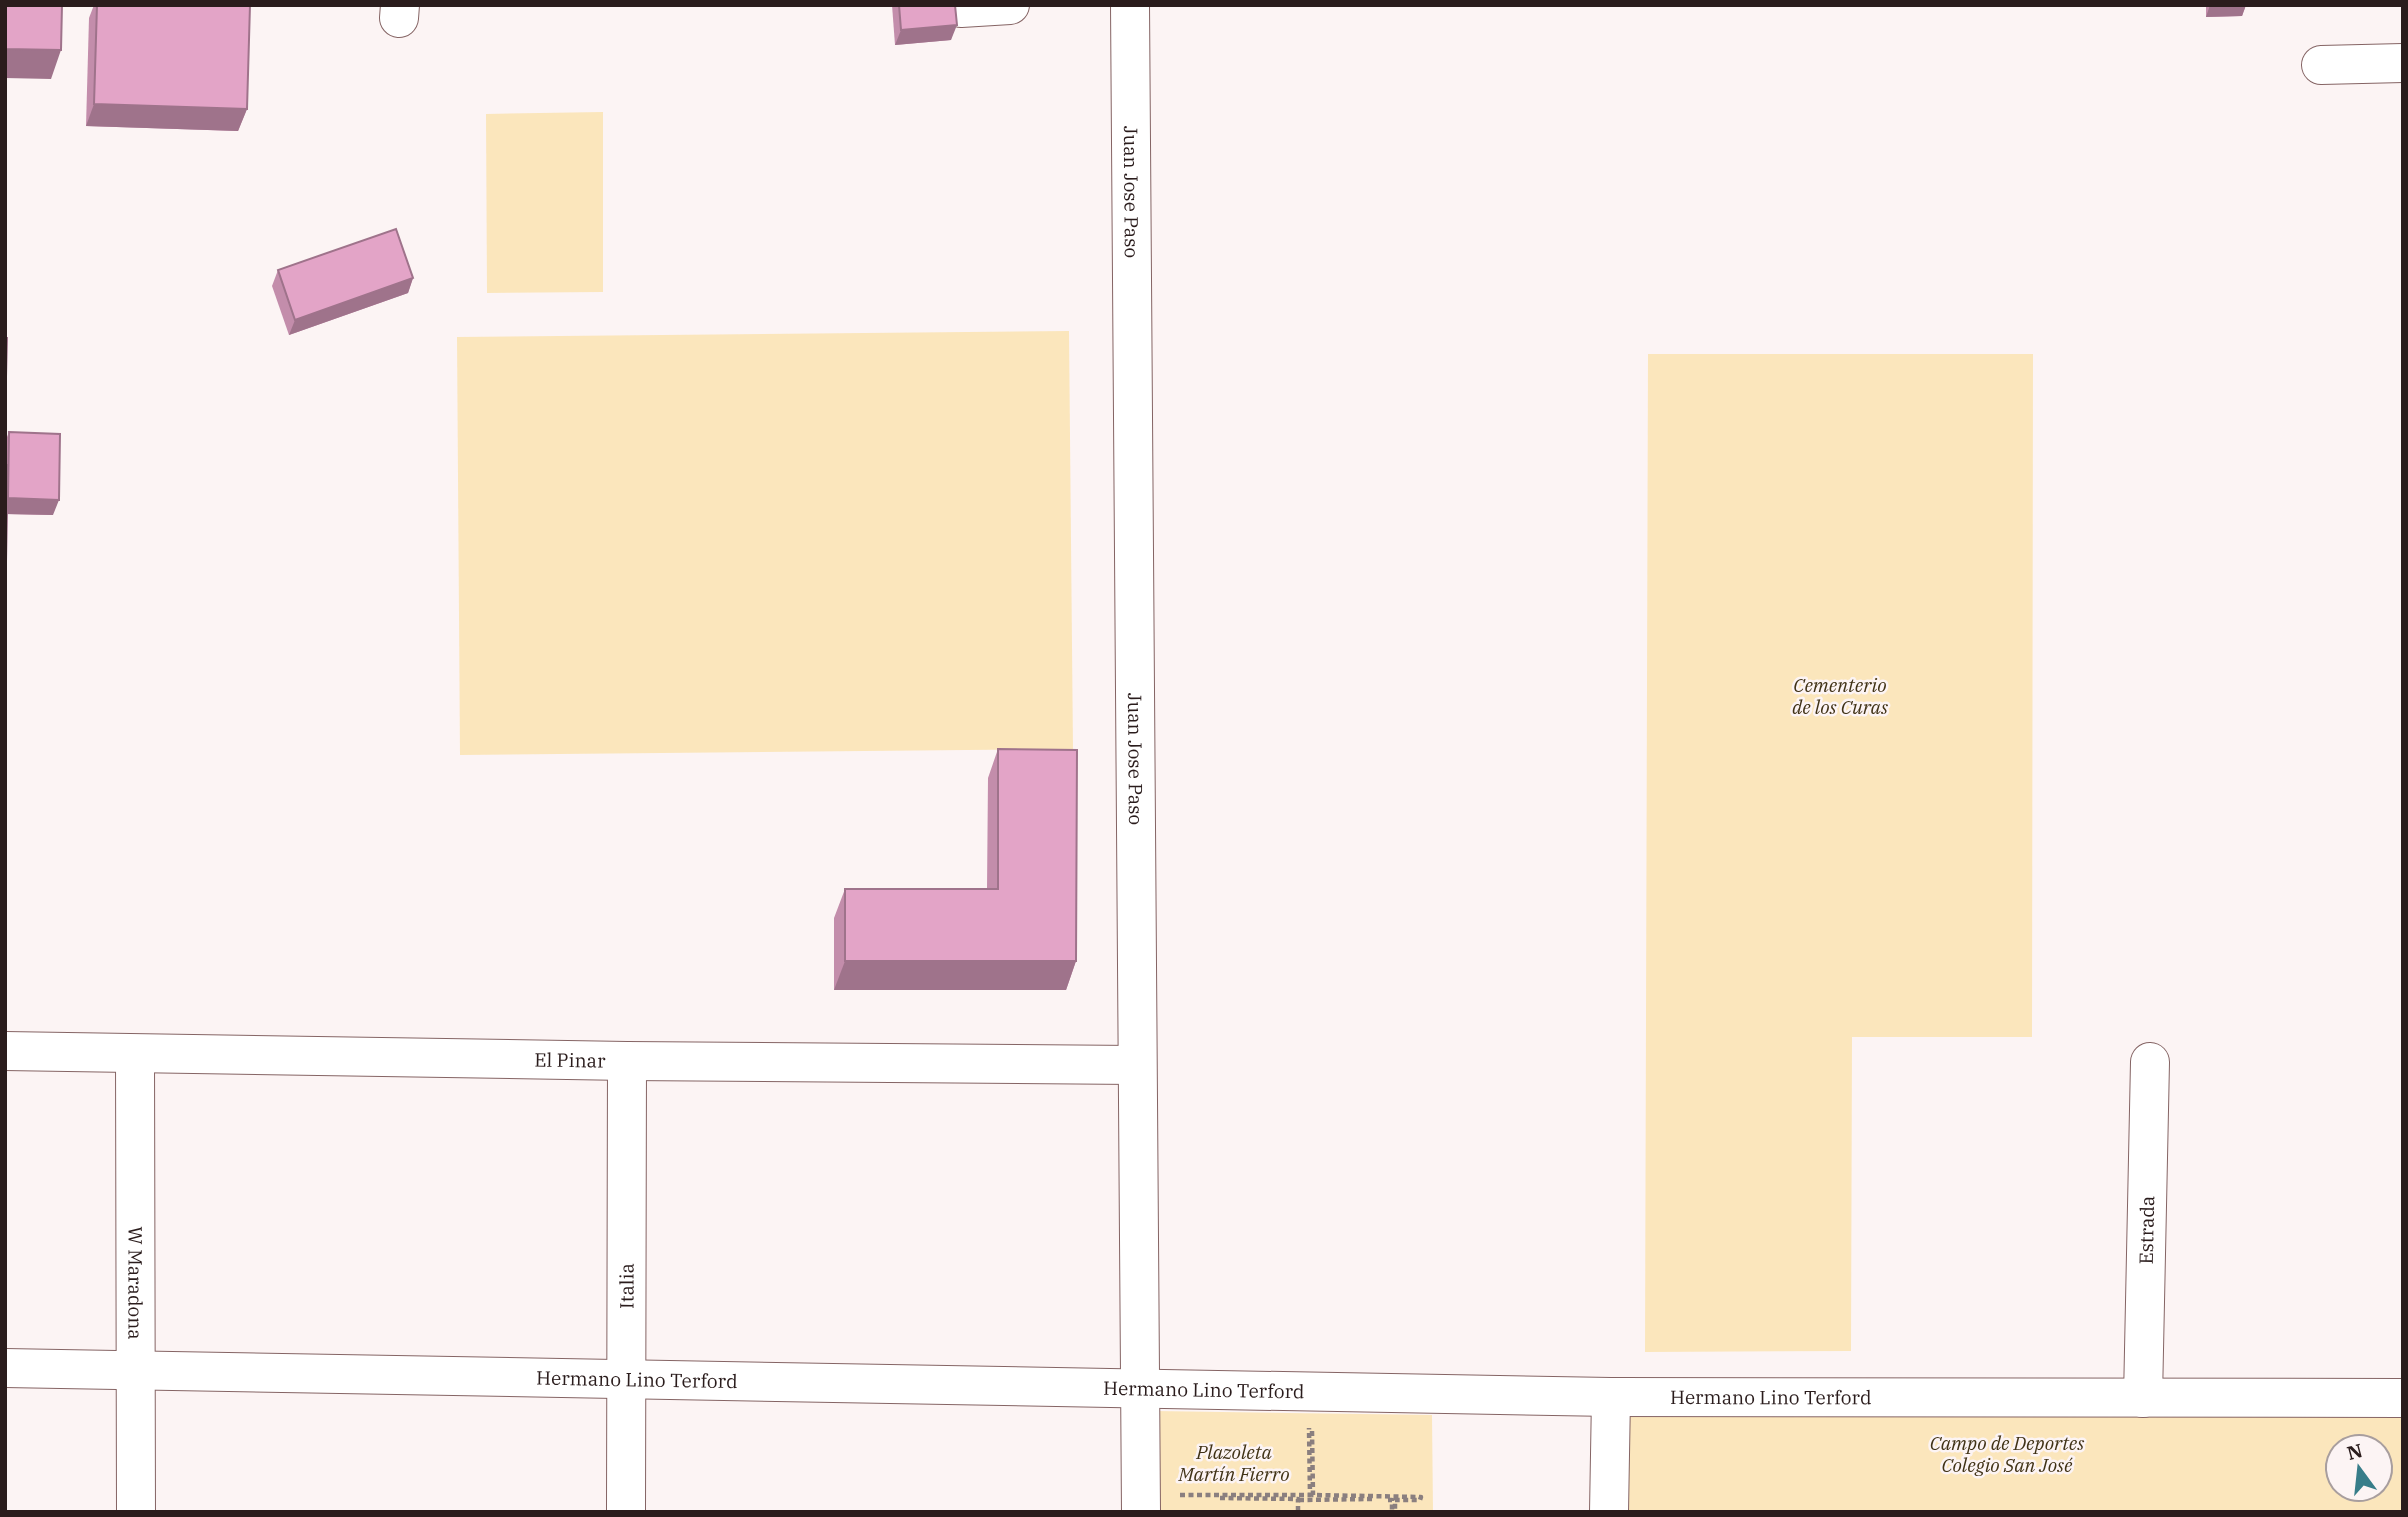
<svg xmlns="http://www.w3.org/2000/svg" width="2408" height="1517" viewBox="0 0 2408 1517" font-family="'IBM Plex Serif',serif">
  <rect width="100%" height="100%" fill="#fcf4f4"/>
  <g fill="#fbe6bc" fill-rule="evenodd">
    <path d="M603,112V292L487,293L486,114Z"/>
    <path d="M1069,331L1073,749L460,755L457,337Z"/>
    <path d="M1648,354H2033L2032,1037H1852L1851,1351L1645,1352Z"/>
    <path d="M1611,1397L2403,1398V1512H1613ZM2338,1447H2380V1489H2338Z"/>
    <path d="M1154,1411L1432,1415L1433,1512H1155Z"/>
  </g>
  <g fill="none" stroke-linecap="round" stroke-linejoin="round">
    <defs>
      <g id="minor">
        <path id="s1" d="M1130,5L1141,1512"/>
        <path d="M961,8L1010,5"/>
        <path d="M399,18L400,5"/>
        <path d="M2321,65L2403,63"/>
        <path id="s2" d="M5,1051L627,1061L1136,1065"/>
        <path id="s3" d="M135,1054L136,1512"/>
        <path id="s4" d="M5,1368L1611,1397L2403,1398"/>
        <path id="s5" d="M2143,1398L2150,1062"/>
        <path id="s6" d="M626,1512L627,1061"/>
        <path d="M1609,1512L1611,1397"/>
      </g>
    </defs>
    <use href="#minor" stroke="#856464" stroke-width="40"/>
    <g stroke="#8a7f7f" stroke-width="4.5" stroke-dasharray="5 3.5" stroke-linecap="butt">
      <path d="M1312,1431L1313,1495L1421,1497L1420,1500H1395V1512"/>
      <path d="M1180,1495H1310L1309,1428"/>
      <path d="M1220,1498L1298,1499V1512"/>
      <path d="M1299,1500L1372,1499"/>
      <path d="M1388,1500H1392V1512"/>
    </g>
    <use href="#minor" stroke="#fff" stroke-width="38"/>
  </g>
  <g fill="#c38dab">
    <path d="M94,5H250L247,109L238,131L86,126L89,18Z"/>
    <path d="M892,5H955L951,40L895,45Z"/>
    <path d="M2206,5H2246L2242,16L2206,17Z"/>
    <path d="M278,270L413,278L408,293L289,335L272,286Z"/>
    <path d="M9,432L53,515L7,514L5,610V442Z"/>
    <path d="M998,749L1076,961L1066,990H834V918L845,889H987L988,778Z"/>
  </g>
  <g fill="#9f738b">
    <path d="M2210,5H2246L2242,16L2206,17Z"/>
    <path d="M957,25L951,40L895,45L901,30Z"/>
    <path d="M5,49L61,50L51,79L5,78Z"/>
    <path d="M94,104L247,109L238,131L86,126Z"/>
    <path d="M413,278L408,293L289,335L295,320Z"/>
    <path d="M7,498L59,500L53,515L5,514Z"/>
    <path d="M845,961H1076L1066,990H834Z"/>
  </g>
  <g fill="#e3a4c7" stroke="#9f738b" stroke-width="2">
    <path d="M5,5H62L61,50L5,49Z"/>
    <path d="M97,5H250L247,109L94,104Z"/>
    <path d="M899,5H955L957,25L901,30Z"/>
    <path d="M396,229L413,278L295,320L278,270Z"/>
    <path d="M5,338H7L6,377H5Z"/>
    <path d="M9,432L60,434L59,500L8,498Z"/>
    <path d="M5,465H8L5,610Z"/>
    <path d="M998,749L1077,750L1076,961H845V889H998Z"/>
  </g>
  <g text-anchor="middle" stroke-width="5" stroke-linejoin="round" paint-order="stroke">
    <g font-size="19" fill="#2a1c1c" stroke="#fcf4f4">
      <text dy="7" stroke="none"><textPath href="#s1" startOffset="187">Juan Jose Paso</textPath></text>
      <text dy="7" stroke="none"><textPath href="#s1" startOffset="754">Juan Jose Paso</textPath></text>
      <text dy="7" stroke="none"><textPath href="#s2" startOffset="565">El Pinar</textPath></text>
      <text dy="7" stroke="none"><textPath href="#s5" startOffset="168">Estrada</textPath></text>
      <text dy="7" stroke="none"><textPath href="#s3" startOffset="229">W Maradona</textPath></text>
      <text dy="7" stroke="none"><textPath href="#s6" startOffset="226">Italia</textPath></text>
      <text dy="7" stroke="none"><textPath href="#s4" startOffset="632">Hermano Lino Terford</textPath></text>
      <text dy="7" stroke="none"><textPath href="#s4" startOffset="1199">Hermano Lino Terford</textPath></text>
      <text dy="7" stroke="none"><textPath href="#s4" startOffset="1766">Hermano Lino Terford</textPath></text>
    </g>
    <g font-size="19" font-style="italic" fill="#403216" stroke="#fcf4f4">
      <text x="1840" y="692">Cementerio<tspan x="1840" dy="22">de los Curas</tspan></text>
      <text x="2007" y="1450">Campo de Deportes<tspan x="2007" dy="22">Colegio San José</tspan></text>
      <text x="1234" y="1459">Plazoleta<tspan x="1234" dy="22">Martín Fierro</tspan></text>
    </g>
  </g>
  <rect width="2408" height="1517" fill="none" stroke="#2a1c1c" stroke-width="14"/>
  <g transform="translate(2359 1468) rotate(345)"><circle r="33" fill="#fcf4f4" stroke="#a89e9e" stroke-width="2"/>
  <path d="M0-5L12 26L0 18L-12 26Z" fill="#377d89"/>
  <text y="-10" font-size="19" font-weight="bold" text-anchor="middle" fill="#2a1c1c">N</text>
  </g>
</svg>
